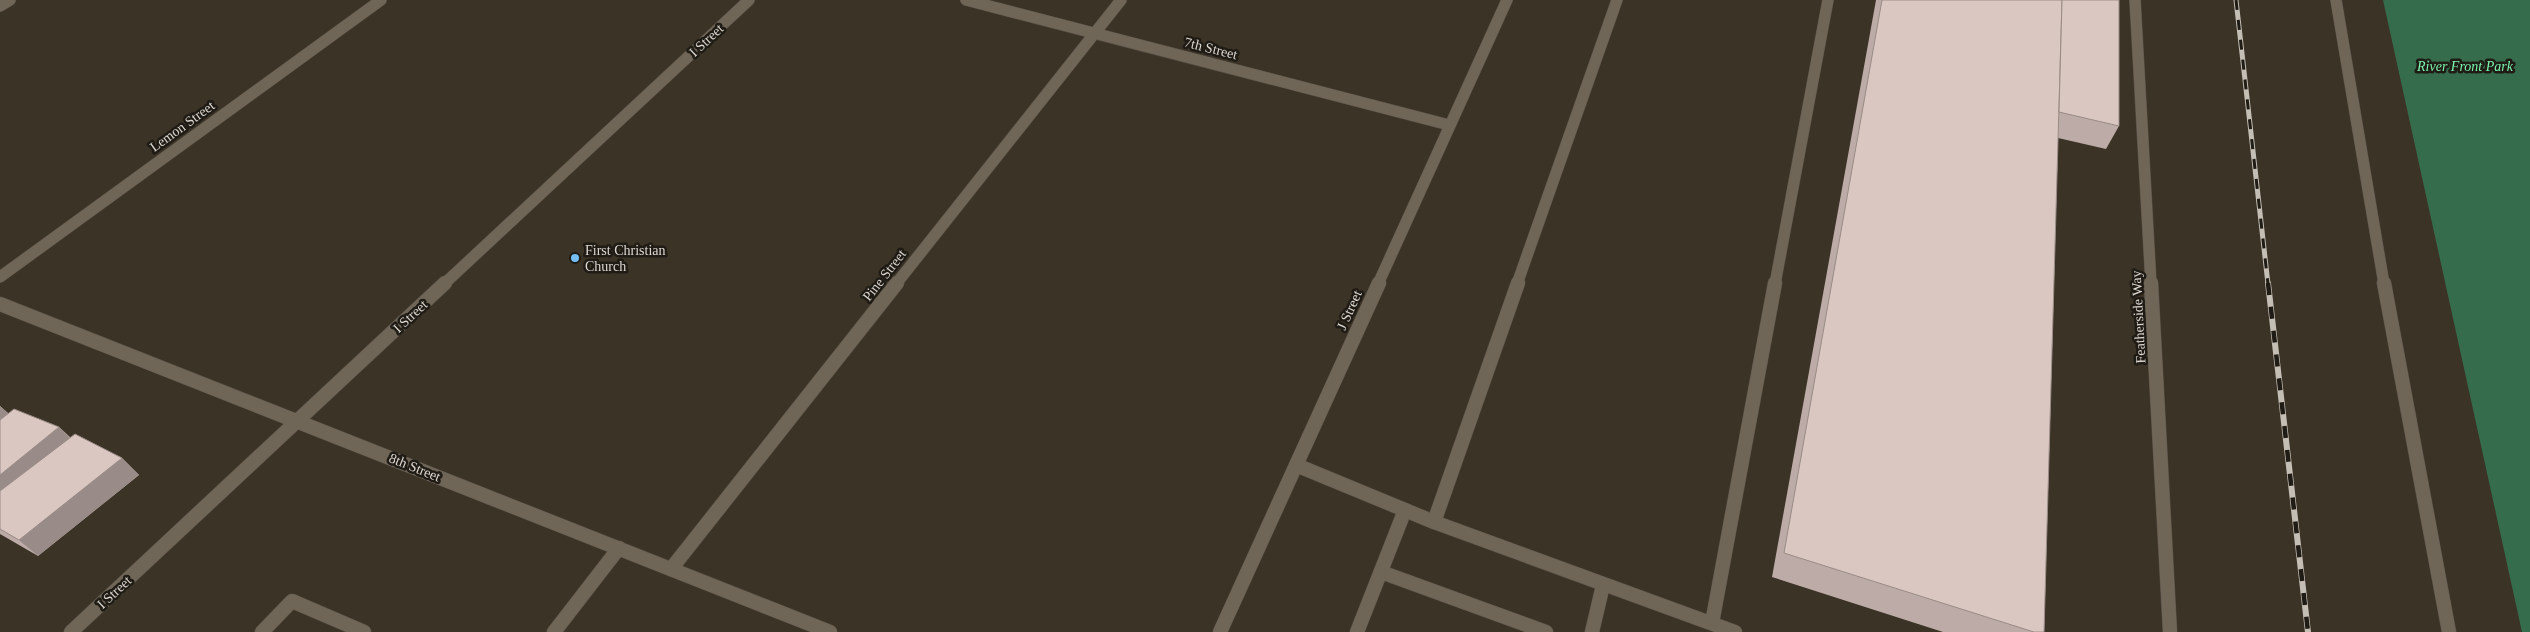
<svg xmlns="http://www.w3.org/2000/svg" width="2530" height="632" viewBox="0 0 2530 632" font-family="'Times New Roman',serif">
  <rect width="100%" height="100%" fill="#3b3326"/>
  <path fill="#356c4c" d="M2383,0H2530V632H2522Z"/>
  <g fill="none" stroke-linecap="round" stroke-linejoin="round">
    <defs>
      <g id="lane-far1">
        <path d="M2336,0L2384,284"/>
        <path d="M0,277L381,0"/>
        <path d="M896,284L1121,0"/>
        <path d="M1517,284L1617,0"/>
        <path d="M1775,284L1828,0"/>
      </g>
      <g id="lane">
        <path d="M2384,283L2449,632"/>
        <path d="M1296,465L1434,522L1735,632"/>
        <path d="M1434,522L1518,283"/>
        <path d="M671,569L897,283"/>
        <path d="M1381,572L1546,632"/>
        <path d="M1712,623L1775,283"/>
        <path d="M262,632L292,601L364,632"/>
        <path d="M554,632L619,548"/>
        <path d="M1357,632L1405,510"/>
        <path d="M1592,632L1603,585"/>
      </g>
      <g id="street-far1">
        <path d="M966,0L1449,125"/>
        <path d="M2135,0L2151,284"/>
        <path d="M0,6L10,0"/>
        <path d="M444,284L749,0"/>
        <path d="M1378,284L1507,0"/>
      </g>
      <g id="street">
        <path d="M2151,283L2170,632"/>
        <path d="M0,304L830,632"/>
        <path d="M71,632L445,283"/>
        <path d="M1220,632L1379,283"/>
      </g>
    </defs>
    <use href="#lane-far1" stroke="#574f45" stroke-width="12"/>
    <use href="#lane" stroke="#574f45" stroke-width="15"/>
    <use href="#street-far1" stroke="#574f45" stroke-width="12"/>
    <use href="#street" stroke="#574f45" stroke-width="15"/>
    <use href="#lane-far1" stroke="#6f6658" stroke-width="11"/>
    <use href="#lane" stroke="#6f6658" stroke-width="14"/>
    <use href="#street-far1" stroke="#6f6658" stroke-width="11"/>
    <use href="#street" stroke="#6f6658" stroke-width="14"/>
    <defs>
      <path id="rail-far1" d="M2236,0L2268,284"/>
      <path id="rail" d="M2268,283L2308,632"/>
    </defs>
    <use href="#rail-far1" stroke="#c4beb5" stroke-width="5"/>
    <use href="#rail" stroke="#c4beb5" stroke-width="6"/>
    <use href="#rail-far1" stroke="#1f1b15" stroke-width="3" stroke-dasharray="10" stroke-linecap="butt"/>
    <use href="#rail" stroke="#1f1b15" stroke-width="4.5" stroke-dasharray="12" stroke-linecap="butt"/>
  </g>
  <g fill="#bcaba6">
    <path d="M1876,0H2119V126L2106,149L2058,138L2044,632H1943L1772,577Z"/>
    <path d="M0,406L8,413L59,427L70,437L122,458L139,475L38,556L0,534Z"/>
  </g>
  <g fill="#998b87">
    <path d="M0,406L14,419L0,430Z"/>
    <path d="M59,427L76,444L0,507V475Z"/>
    <path d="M122,458L139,475L38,556L19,540Z"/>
  </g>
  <g fill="#dbc7c1" stroke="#998b87">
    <path d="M1882,0H2062L2044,632H2034L1784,553Z"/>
    <path d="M2062,0H2119V126L2059,112Z"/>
    <path d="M14,409L59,427L0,475V420Z"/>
    <path d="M75,434L122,458L19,540L0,529V491Z"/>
  </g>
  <circle fill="#74c0f6" stroke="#1f1b15" stroke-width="2" cx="575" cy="258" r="5"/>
  <g text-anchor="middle" stroke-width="5" stroke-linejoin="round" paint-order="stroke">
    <g font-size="14" fill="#ded9d1" stroke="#1f1b15">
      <text transform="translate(706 40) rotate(-43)" y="5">I Street</text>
      <text transform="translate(1211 48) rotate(14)" y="5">7th Street</text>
      <text transform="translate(182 126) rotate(-36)" y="5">Lemon Street</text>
      <text transform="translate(884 275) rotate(-52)" y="5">Pine Street</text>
      <text transform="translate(1349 310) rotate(-66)" y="5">J Street</text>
      <text transform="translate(410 316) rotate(-43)" y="5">I Street</text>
      <text transform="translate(2138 317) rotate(-93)" y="5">Featherside Way</text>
      <text transform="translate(415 467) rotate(22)" y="5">8th Street</text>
      <text transform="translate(114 592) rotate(-43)" y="5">I Street</text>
    </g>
    <g font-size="14" font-style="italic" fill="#7af6af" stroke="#1f1b15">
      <text x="2465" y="71">River Front Park</text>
    </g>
    <g font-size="14" fill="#ded9d1" stroke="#1f1b15" text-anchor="start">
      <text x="585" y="255">First Christian<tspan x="585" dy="16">Church</tspan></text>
    </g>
  </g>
</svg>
